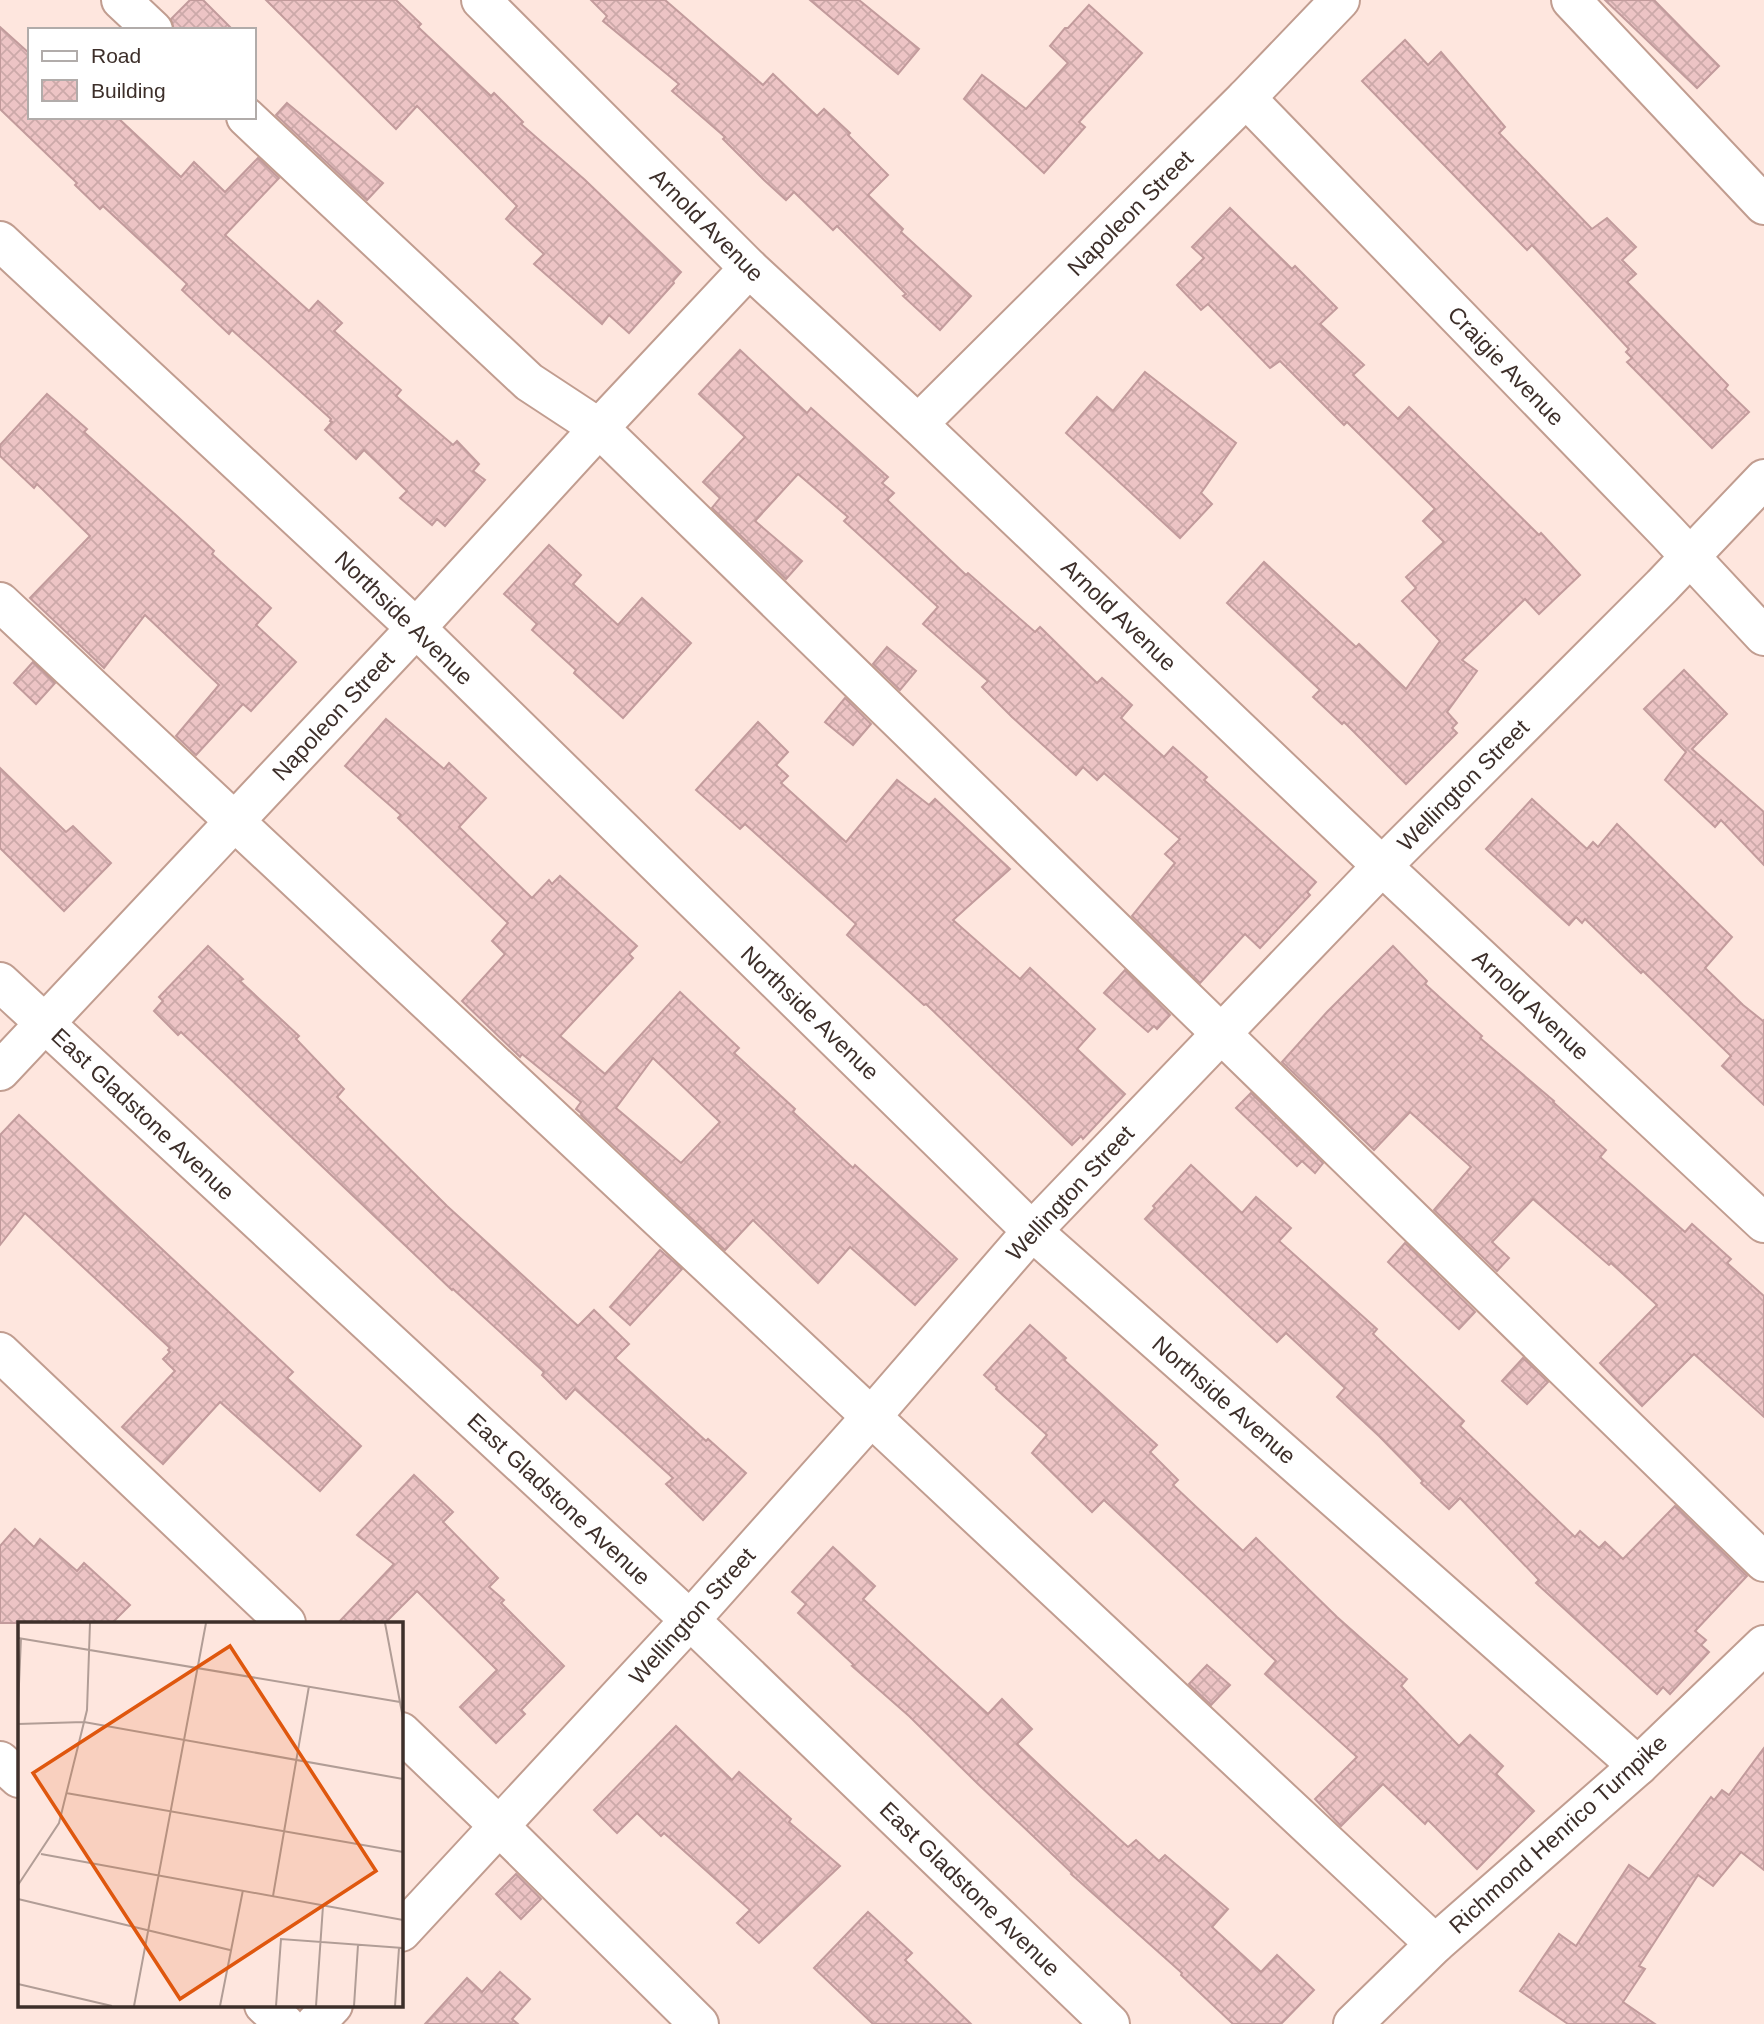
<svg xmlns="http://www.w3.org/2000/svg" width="1764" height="2024" viewBox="0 0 1764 2024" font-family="Arial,sans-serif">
  <defs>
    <pattern id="building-cross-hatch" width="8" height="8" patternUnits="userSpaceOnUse" patternTransform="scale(1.75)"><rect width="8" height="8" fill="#edc4c5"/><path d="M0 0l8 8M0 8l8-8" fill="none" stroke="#cca9a9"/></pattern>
  </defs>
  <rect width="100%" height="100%" fill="#fee6de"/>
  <g fill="url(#building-cross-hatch)" stroke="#c29b9c" stroke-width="2" fill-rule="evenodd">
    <path d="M190,0H203L233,30H174L171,19Z"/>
    <path d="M266,0H396L421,24L418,27L491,96L494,93L523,122L521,124L585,180L681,272L673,281L674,283L629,333L609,315L602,324L534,264L544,254L506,219L517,206L417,106L396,129Z"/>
    <path d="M591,0H665L763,85L773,74L817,116L824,109L850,133L848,135L888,175L868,195L903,229L901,232L971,296L940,330L903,296L906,294L837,226L833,230L794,192L786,200L764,180L723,139L725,137L672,91L679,84L603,21L607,16Z"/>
    <path d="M810,0H859L919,49L898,74Z"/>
    <path d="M1605,0H1654L1719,66L1697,88Z"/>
    <path d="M1089,5L1142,53L1079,122L1085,127L1044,173L964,99L982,75L1026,109L1068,63L1050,46L1065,28H1068Z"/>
    <path d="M0,27L30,54V117H117L181,177L194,162L225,192L258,158L279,178L225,235L309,311L318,301L342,323L334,331L401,390L396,396L453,445L457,441L479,464L473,471L485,480L445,526L437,519L432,525L400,498L407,491L364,450L356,459L325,430L332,422L330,421L331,419L232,330L229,334L182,290L187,284L103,206L100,209L75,185L77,183L0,109Z"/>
    <path d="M1405,40L1428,65L1441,52L1505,127L1499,133L1592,229L1607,218L1636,247L1622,260L1636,274L1627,282L1728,385L1725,389L1749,412L1712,448L1627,362L1632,358L1626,352L1629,349L1532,245L1527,250L1362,81Z"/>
    <path d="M287,103L383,183L367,200L276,115Z"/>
    <path d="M1230,208L1292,269L1295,266L1337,308L1320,324L1364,365L1353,375L1398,419L1409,407L1539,535L1541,533L1580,575L1539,614L1525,599L1462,660L1477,671L1447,712L1457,723L1452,728L1457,733L1406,784L1344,722L1342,724L1313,697L1320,690L1227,603L1264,562L1356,647L1359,644L1406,689L1440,641L1402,601L1416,588L1406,577L1444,542L1423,521L1435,509L1347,422L1344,425L1280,361L1270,368L1208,304L1201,310L1177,285L1204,258L1192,247Z"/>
    <path d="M740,350L807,413L811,408L888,477L882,483L894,493L887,500L966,575L968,573L1035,632L1040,627L1097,683L1102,678L1132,705L1121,718L1164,757L1173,747L1207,777L1204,780L1316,882L1307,892L1310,895L1260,948L1245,934L1200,983L1132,916L1175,863L1165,854L1180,839L1104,773L1097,780L1083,767L1076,775L1012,717L982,687L988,681L923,624L938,607L844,521L848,517L798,474L755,521L802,561L786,579L712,508L720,498L703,482L745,437L699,394Z"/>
    <path d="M1145,372L1236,443L1201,493L1212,504L1180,538L1066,433L1097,397L1113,411Z"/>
    <path d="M47,394L87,429L84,432L178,517L214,551L212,554L271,608L256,625L296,662L251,711L243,704L196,755L176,736L219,685L145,615L104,668L30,598L90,536L37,484L34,488L0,456V445Z"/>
    <path d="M549,545L581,575L573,584L618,625L642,598L691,643L623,718L574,673L576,670L532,630L537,624L504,594Z"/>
    <path d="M887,647L916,671L900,690L873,664Z"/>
    <path d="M33,662L55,683L36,704L14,683Z"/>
    <path d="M1684,670L1727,714L1692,749L1764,812V865L1721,820L1715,827L1665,780L1686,752L1644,709Z"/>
    <path d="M845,698L871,724L853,745L825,722Z"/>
    <path d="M386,719L444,769L449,763L486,798L459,827L532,898L549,880L552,884L560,876L637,946L629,954L633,958L560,1036L605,1074L680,992L739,1048L734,1053L795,1109L793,1112L853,1168L855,1165L957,1259L915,1305L850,1247L818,1283L753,1220L725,1250L581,1115L582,1114L576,1109L581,1102L522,1054L520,1057L462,1001L505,954L492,941L508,923L398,818L401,815L345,766ZM653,1058L720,1122L681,1163L616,1108Z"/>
    <path d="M758,722L788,752L776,765L788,776L781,783L846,842L897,780L929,805L935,799L1010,869L953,920L1020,979L1030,968L1095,1029L1077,1049L1125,1094L1083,1139L1081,1136L1072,1145L926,1004L924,1005L847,935L856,924L745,824L740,829L696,790Z"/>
    <path d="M0,768L66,832L73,826L111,863L64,911L0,848Z"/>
    <path d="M1532,799L1587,849L1593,842L1598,847L1617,824L1732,937L1705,968L1743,1005L1763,1021L1764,1020V1105L1722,1066L1731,1056L1643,971L1641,973L1585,919L1582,923L1576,917L1569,925L1486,849Z"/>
    <path d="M208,946L243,979L240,981L299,1036L296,1039L344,1089L337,1097L447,1206L578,1326L594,1310L629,1344L615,1358L706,1441L708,1439L746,1473L703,1520L666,1484L673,1478L575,1389L566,1399L542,1375L544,1372L453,1289L452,1290L181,1032L178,1035L154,1011L163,1001L159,997Z"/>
    <path d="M1393,946L1427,981L1425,984L1482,1036L1480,1038L1554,1101L1553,1102L1606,1150L1600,1157L1685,1232L1692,1224L1731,1259L1727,1263L1764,1296V1417L1694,1354L1642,1406L1600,1363L1657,1305L1611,1263L1609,1265L1533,1199L1492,1242L1509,1258L1497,1271L1434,1210L1471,1167L1410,1112L1374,1150L1282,1062L1327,1012Z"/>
    <path d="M1125,970L1170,1015L1157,1029L1154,1026L1148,1032L1104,993Z"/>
    <path d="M1251,1093L1323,1163L1315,1173L1302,1161L1297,1166L1236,1108Z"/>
    <path d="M19,1115L293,1372L287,1378L361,1446L320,1491L220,1402L163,1464L122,1427L175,1371L163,1359L170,1352L168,1350L170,1348L25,1213L0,1245V1135Z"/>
    <path d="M1191,1165L1242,1213L1256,1197L1291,1228L1279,1241L1377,1329L1373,1334L1464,1421L1460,1426L1575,1537L1580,1531L1599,1548L1605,1542L1623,1559L1675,1506L1747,1576L1695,1631L1706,1640L1701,1645L1709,1652L1670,1694L1663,1687L1657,1694L1559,1604L1536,1583L1539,1580L1460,1498L1449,1509L1421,1483L1423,1481L1379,1436L1337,1397L1345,1388L1286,1333L1277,1342L1145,1219L1155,1208L1153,1206Z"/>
    <path d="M1405,1243L1475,1312L1459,1329L1388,1262Z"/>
    <path d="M660,1250L682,1269L630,1325L610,1307Z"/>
    <path d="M1030,1325L1066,1358L1064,1360L1157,1445L1150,1452L1178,1480L1173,1485L1243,1551L1256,1538L1337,1617L1407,1679L1401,1686L1459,1746L1470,1735L1503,1766L1496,1774L1534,1811L1477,1869L1428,1820L1425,1824L1383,1784L1341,1826L1315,1799L1357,1757L1265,1674L1276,1661L1104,1500L1092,1512L1032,1453L1047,1435L996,1389L997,1387L984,1375Z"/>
    <path d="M1523,1358L1548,1382L1527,1404L1502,1381Z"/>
    <path d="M414,1475L453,1512L443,1522L498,1578L489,1587L504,1600L501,1603L564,1666L521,1710L525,1714L496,1743L460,1707L497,1670L417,1591L385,1623H338L394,1564L357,1535Z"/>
    <path d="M15,1529L34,1547L40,1539L77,1571L84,1563L130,1605L112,1623H0V1546Z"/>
    <path d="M833,1547L875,1586L863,1599L988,1714L1002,1699L1032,1729L1017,1744L1071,1795L1128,1847L1136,1840L1159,1861L1165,1855L1228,1909L1212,1927L1261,1972L1277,1955L1314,1990L1281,2024H1233L1181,1975L1182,1973L1071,1874L1072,1873L977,1783L909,1716L852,1666L854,1665L798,1613L806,1604L792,1592Z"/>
    <path d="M1207,1665L1230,1685L1211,1705L1189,1684Z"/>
    <path d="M676,1726L732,1780L739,1772L791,1819L789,1822L840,1866L759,1943L737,1923L750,1910L664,1833L661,1836L637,1813L617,1833L594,1810Z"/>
    <path d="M1764,1748V1870L1741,1852L1713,1886L1698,1875L1639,1966L1645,1969L1623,2002L1655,2024H1568L1520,1991L1559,1934L1576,1946L1629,1865L1649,1879L1711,1797L1714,1800L1722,1790L1729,1795Z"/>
    <path d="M516,1874L541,1899L521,1919L496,1894Z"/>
    <path d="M868,1912L912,1953L905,1960L971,2024H873L814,1968Z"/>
    <path d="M500,1972L530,1999L512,2019L518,2024H425L467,1978L482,1992Z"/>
  </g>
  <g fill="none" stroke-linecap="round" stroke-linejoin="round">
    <defs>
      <g id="minor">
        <path d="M121,0L153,30"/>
        <path d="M481,0L749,268L918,424L1382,866L1764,1223"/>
        <path d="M1571,0L1764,205"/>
        <path d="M1246,98L1667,532L1764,636"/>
        <path d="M246,117L529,382L599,428L1764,1562"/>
        <path d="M0,241L416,628L1032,1231L1638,1766"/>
        <path d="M918,424L1246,98L1340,0"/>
        <path d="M0,602L1435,1944"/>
        <path d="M0,982L690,1620L1110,2024"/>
        <path d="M0,1071L416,628L599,428L749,268"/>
        <path d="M0,1352L286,1623"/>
        <path d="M401,1732L499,1826L699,2024"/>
        <path d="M0,1761L19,1778"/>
        <path d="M401,1932L690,1620L871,1417L1032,1231L1382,866L1662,586L1764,479"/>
        <path d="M264,2005L285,2024"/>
        <path d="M315,2024L333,2005"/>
        <path d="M1353,2024L1435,1944L1638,1766L1764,1645"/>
      </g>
    </defs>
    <use href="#minor" stroke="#c19d90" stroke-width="42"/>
    <use href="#minor" stroke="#fff" stroke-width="38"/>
  </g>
  <g text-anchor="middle" stroke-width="6" stroke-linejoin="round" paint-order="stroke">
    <g font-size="23" fill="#3d2f2a" stroke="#fff">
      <text transform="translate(1130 213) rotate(-45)" y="8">Napoleon Street</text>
      <text transform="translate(707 225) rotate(45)" y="8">Arnold Avenue</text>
      <text transform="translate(1506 366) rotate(46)" y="8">Craigie Avenue</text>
      <text transform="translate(1119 615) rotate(44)" y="8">Arnold Avenue</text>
      <text transform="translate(404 618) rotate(44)" y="8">Northside Avenue</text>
      <text transform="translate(333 716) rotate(-47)" y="8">Napoleon Street</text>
      <text transform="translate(1463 785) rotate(-45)" y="8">Wellington Street</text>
      <text transform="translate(1531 1005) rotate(43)" y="8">Arnold Avenue</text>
      <text transform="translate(810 1013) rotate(44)" y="8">Northside Avenue</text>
      <text transform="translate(143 1114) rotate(43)" y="8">East Gladstone Avenue</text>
      <text transform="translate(1070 1193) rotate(-47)" y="8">Wellington Street</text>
      <text transform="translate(1224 1400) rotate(41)" y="8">Northside Avenue</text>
      <text transform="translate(559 1499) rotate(43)" y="8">East Gladstone Avenue</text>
      <text transform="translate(692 1616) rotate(-48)" y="8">Wellington Street</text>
      <text transform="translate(1558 1834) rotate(-42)" y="8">Richmond Henrico Turnpike</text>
      <text transform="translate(970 1889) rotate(44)" y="8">East Gladstone Avenue</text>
    </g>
  </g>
  <g transform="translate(18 1622)">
    <rect width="385" height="385" fill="#fee6de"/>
    <path fill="none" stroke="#b19d96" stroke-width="2" d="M367,1L385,96M0,16L382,80M0,85L3,16M0,102L66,100L385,157M48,171L385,230M23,232L385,298M0,263L41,201L69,88L72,1M255,274L291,64M0,277L212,328M0,362L94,384M116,384L188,1M202,384L225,268M258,384L263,317L385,326M298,384L305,284M336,384L340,323M377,384L381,326"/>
    <path fill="#df570e" fill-opacity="0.15" stroke="#df570e" stroke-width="3.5" d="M212,24L358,249L162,377L15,151Z"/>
    <rect width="385" height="385" fill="none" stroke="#3d2f2a" stroke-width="3.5"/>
  </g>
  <rect x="28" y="28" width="228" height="91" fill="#ffffff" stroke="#b1acaa" stroke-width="2"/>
  <rect x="42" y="51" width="35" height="10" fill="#ffffff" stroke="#b1acaa" stroke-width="2"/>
  <text x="91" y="63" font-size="21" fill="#3d2f2a">Road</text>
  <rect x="42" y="80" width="35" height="21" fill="url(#building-cross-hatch)" stroke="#b1acaa" stroke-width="2"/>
  <text x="91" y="98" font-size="21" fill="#3d2f2a">Building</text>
</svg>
